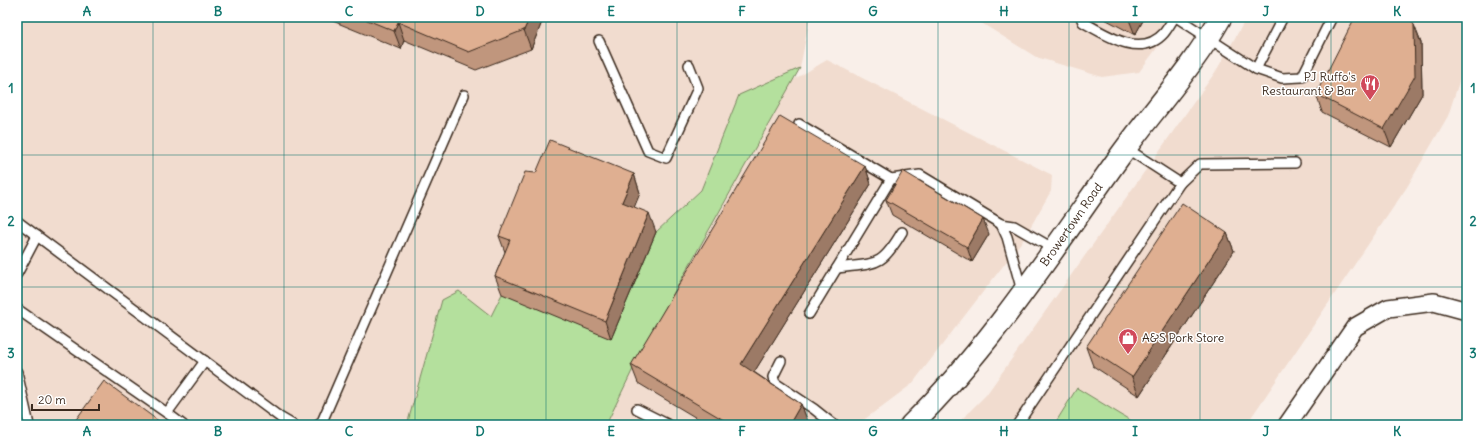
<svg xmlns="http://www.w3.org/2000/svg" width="1484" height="442" viewBox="0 0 1484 442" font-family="Delius,sans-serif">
  <rect width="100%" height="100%" fill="#f9efe9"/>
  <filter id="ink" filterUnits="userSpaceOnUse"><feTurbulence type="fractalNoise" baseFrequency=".025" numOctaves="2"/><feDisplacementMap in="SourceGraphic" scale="8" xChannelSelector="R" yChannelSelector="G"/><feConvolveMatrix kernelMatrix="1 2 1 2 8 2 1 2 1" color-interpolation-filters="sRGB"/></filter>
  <g filter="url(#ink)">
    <g fill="#f1dccf">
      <path d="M17,17H810L800,68L739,96L701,190L656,232L502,294L492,316L442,300L407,425H17Z"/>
      <path d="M972,17H1180L1139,72L1102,77L1036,57Z"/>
      <path d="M1247,17H1467V57L1448,116L1407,187L1246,425H1138L1077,389L1054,425H956L986,395L1216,71Z"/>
      <path d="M827,60L1052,175L1051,191L1023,240L912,384L857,425H606L645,344L793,80Z"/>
    </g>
    <g fill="#b4e09d" stroke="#78855e">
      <path d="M800,68L645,344L606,425H407L442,300L459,291L491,316L502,294L656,232L701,190L739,95Z"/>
      <path d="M1077,388L1138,425H1054Z"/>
    </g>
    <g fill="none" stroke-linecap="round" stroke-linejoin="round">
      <defs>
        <g id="service">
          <path d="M1081,17L1083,22C1106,35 1141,59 1164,33C1168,28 1171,22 1175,17"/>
          <path d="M1176,17L1256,69L1282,78L1302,77L1332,17"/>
          <path d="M599,41L648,151L666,158L698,88L689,65"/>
          <path d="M1256,69L1283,17"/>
          <path d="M799,124L891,179L920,175L1001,224"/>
          <path d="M1180,183L1200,164L1295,163"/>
          <path d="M17,221L281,418L293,425"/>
          <path d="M837,268C876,263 881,268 902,232"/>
          <path d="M17,274L37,236"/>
          <path d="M1022,291L1007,237L1001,224L1014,226L1054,249"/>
          <path d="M17,309L167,413"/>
          <path d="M809,314L891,179"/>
          <path d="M781,361L773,377L775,383L814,409L834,425"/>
          <path d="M17,372L29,425"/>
          <path d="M637,409L669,425"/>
          <path d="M183,425L167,413L205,361"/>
          <path d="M318,425L321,424L464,95"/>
          <path d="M1017,425L1180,183L1126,148"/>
        </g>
        <path id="minor" d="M1287,425L1355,327L1388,308L1434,302L1467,311"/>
        <g id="tertiary">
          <path id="s1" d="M911,425C992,345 1054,248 1120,156C1154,109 1193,67 1221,17"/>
        </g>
      </defs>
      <use href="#service" stroke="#3b2a1e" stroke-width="12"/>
      <use href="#minor" stroke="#3b2a1e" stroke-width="20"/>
      <use href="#tertiary" stroke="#3b2a1e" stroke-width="24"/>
      <use href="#service" stroke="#fff" stroke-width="9"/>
      <use href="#minor" stroke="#fff" stroke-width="17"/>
      <use href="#tertiary" stroke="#fff" stroke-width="21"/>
    </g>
    <g fill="#c0967d" stroke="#3b2a1e">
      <path d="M323,17H544L531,49L476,70L404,40L401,49Z"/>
      <path d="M1101,17H1145L1135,35Z"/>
      <path d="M1414,25L1421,43L1422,94L1391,147L1322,112L1316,94Z"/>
      <path d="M865,166L871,184L754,372L801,404L808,422L806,425H708L638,383L631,365Z"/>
      <path d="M536,173L634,174L640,193L634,207L656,232L611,339L502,294L495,276L505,252L499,236Z"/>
      <path d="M886,200L989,234L972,262L892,215Z"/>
      <path d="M1227,233L1234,251L1139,396L1093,366L1086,347Z"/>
    </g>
    <g fill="#9c7a66" stroke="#3b2a1e">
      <path d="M530,17H544L531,49L524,30Z"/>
      <path d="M1128,17H1145L1135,35Z"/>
      <path d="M398,22L404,40L401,49L394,31Z"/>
      <path d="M1414,25L1421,43L1422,94L1391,147L1384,129Z"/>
      <path d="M865,166L871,184L748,382L741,364Z"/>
      <path d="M634,174L640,193L629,220L622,202Z"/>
      <path d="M649,213L656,232L611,339L605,321Z"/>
      <path d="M983,219L989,234L972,262L967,247Z"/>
      <path d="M1227,233L1234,251L1139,396L1132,377Z"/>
      <path d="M801,404L808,422L806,425H789Z"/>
    </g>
    <g fill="#dfaf91" stroke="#3b2a1e">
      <path d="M360,17H530L524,30L469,52L398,22L394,31Z"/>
      <path d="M1355,17H1409L1414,25L1415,76L1384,129L1316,94Z"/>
      <path d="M780,116L865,166L741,364L801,404L789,425H732L631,365Z"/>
      <path d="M550,140L634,174L622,202L649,213L605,321L495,276L510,240L499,236L525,172L536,173Z"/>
      <path d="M903,171L983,219L967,247L886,200Z"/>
      <path d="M1182,203L1227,233L1132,377L1086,347Z"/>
      <path d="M104,381L164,425H72Z"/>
    </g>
  </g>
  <path fill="none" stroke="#0f766e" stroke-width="1" stroke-opacity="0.55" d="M153,17V425M284,17V425M415,17V425M546,17V425M677,17V425M807,17V425M938,17V425M1069,17V425M1200,17V425M1331,17V425M17,155H1467M17,287H1467"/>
  <defs>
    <symbol id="restaurant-pin" viewBox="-11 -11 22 30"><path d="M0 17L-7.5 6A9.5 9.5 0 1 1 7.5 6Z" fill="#d1495b" stroke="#fff"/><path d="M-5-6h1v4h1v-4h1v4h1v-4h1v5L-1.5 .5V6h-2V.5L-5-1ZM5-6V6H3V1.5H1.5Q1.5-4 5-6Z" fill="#fff"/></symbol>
    <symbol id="shop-pin" viewBox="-11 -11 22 30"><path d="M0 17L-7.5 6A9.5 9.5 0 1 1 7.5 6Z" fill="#d1495b" stroke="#fff"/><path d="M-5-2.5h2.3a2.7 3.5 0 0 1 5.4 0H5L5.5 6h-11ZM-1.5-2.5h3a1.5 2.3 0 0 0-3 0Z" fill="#fff"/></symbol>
  </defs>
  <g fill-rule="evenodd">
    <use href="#restaurant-pin" x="1359" y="73" width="22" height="30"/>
    <use href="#shop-pin" x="1117" y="327" width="22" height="30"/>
  </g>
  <g text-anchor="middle" stroke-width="3" stroke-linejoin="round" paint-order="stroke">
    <g font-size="12" fill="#3b2a1e" stroke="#fff" text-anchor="end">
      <text x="1356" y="81">PJ Ruffo's<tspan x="1356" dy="14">Restaurant &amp; Bar</tspan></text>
      <text x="1142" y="342" text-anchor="start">A&amp;S Pork Store</text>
    </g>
    <g font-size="12" fill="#3b2a1e" stroke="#fff">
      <text dy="4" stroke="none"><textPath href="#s1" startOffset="257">Browertown Road</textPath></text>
    </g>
  </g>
  <rect width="1484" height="442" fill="none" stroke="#fff" stroke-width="44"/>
  <path d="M32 404v6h67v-6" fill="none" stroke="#3b2a1e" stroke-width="2"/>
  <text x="38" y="404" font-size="12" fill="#3b2a1e" stroke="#ffffff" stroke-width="3" paint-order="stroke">20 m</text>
  <rect x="22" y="22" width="1440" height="398" fill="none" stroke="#0f766e" stroke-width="1.5"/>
  <g font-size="13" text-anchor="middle" font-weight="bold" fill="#0f766e">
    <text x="87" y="16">A</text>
    <text x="218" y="16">B</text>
    <text x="349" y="16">C</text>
    <text x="480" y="16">D</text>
    <text x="611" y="16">E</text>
    <text x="742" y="16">F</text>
    <text x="873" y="16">G</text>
    <text x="1004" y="16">H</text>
    <text x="1135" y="16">I</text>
    <text x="1266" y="16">J</text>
    <text x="1397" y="16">K</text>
    <text x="11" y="93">1</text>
    <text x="1473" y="93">1</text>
    <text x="11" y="226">2</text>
    <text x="1473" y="226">2</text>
    <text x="11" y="358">3</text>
    <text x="1473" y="358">3</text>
    <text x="87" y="436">A</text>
    <text x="218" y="436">B</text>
    <text x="349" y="436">C</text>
    <text x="480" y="436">D</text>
    <text x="611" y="436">E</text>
    <text x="742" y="436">F</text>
    <text x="873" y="436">G</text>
    <text x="1004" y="436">H</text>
    <text x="1135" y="436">I</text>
    <text x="1266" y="436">J</text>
    <text x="1397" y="436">K</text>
  </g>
</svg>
